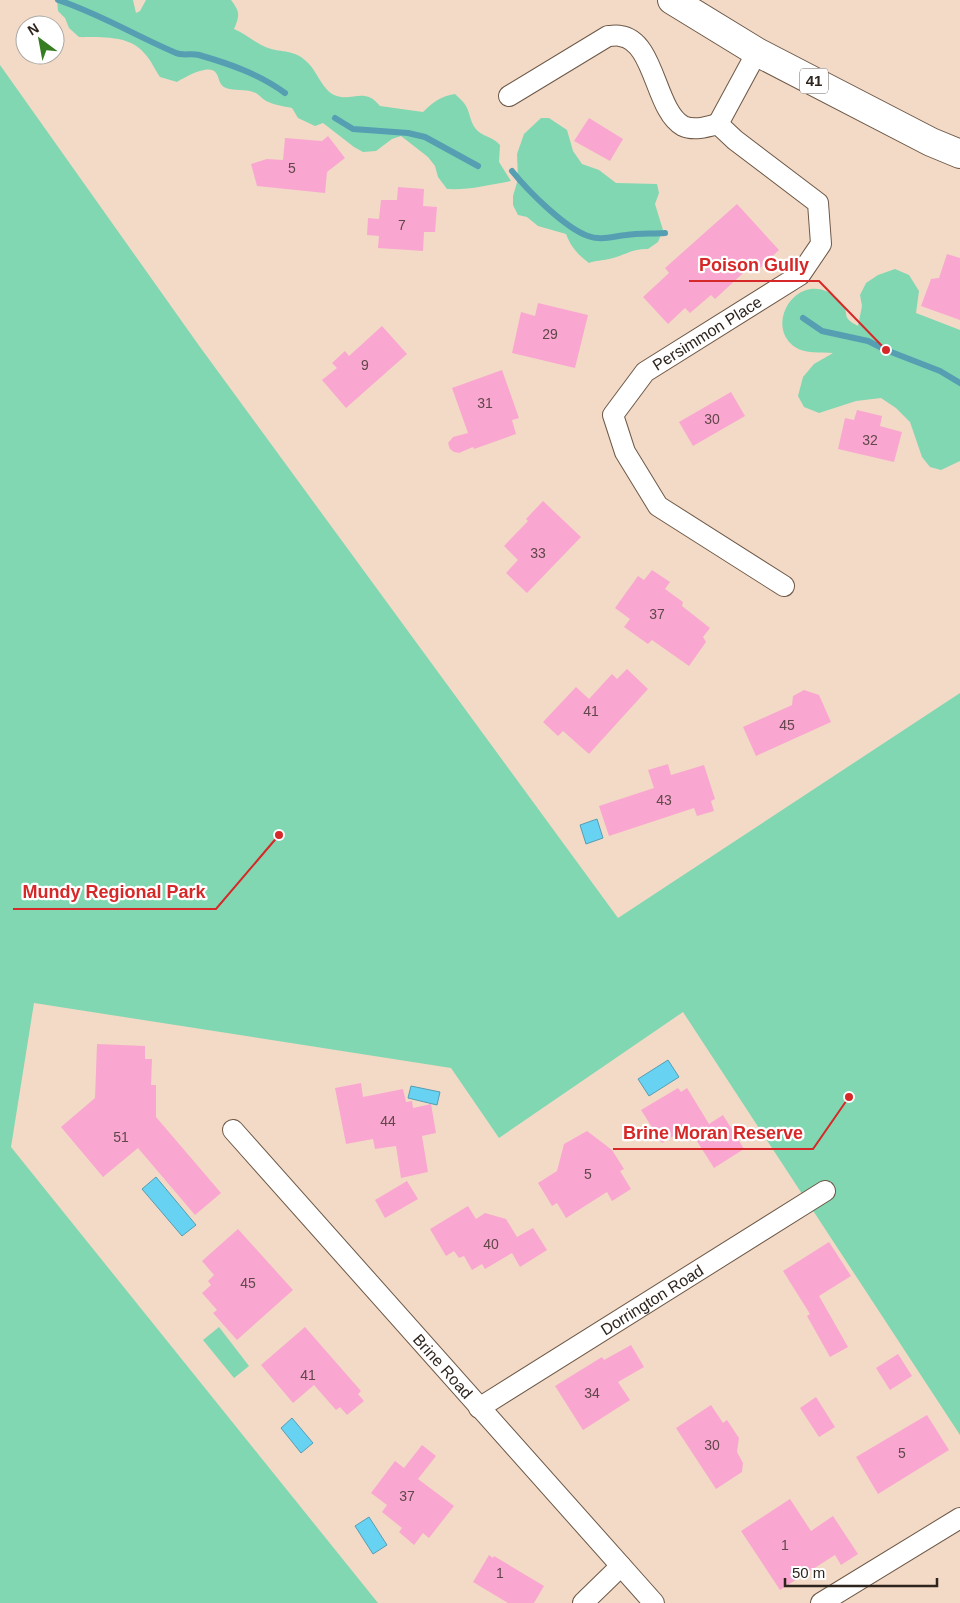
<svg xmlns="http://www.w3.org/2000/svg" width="960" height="1603" viewBox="0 0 960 1603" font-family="Arial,sans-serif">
  <rect width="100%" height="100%" fill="#f3dac6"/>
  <g fill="#81d7b2">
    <path d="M57,0H133L136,13L140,11L146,0H231C240,12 240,15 234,29C246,34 256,44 268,48C282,53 294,49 307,62C317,71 322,89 334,95C352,103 364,86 380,106L423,112C433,102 441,96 455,94C459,98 464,102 466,106C470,113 470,121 475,128C482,137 492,136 500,145L499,162L511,181C488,185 470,190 447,189L438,177L435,166L428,157L401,136L392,139L376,151L363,152L354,147L323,123L315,126L298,118L292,108C283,106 274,105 266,101C261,98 259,94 253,92C245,89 235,91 226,88C218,85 220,78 216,73C209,63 184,78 177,82L160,77C155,70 151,60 145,54C129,34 101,38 79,37L69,28L65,18L58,11Z"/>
    <path d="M0,65L200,347L618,918L960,693V1435L683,1012L499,1138L451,1068L34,1003L11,1147L378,1603H0Z"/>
    <path d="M541,118H549L567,130L573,151L582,164L599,170L616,183L657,184L659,193L655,204L663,230L658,242L648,249C632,248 624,256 609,259C602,261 596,260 589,263C578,255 571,247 566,234L538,226L527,217L518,215L513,205V196L518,179L517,154L524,134Z"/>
    <path d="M895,269L909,275L919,291L916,313L960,330V461L941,470L930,467L922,457L910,422L896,408L881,398L856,401L819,413L804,407L798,396L803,377L814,364L833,353C821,352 805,354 795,347C766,327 792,278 826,291C833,294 841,301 845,308C846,312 846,317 848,319C850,322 855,324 858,326L862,306L860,295L866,283L878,275Z"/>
    <path d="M219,1327L249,1366L234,1378L203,1340Z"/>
  </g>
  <g fill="#67d2f2" stroke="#569eb2">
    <path d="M597,819L603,838L586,844L580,825Z"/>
    <path d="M668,1060L679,1077L649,1096L638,1079Z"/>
    <path d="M411,1086L440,1092L437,1105L408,1098Z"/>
    <path d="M156,1177L196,1225L182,1236L142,1189Z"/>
    <path d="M292,1418L313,1443L301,1453L281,1428Z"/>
    <path d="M369,1517L387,1545L373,1554L355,1526Z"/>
  </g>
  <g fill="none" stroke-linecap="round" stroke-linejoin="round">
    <g stroke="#569eb2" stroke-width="6">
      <path d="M58,0C100,14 136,36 176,53C183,56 191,53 199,55C230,64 259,74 285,93"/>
      <path d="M335,118L353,129L408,133L425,137L478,166"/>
      <path d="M512,171C528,191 565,228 588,236C600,241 614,236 626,235C639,233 652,234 665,233"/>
      <path d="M803,318L822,331L868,341L886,350L940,371L960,383"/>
    </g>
  </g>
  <g fill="#f9a7d0">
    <path d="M589,118L623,139L610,161L574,141Z"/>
    <path d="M328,136L345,158L327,172L325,193L257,186L251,164L267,159L283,160L285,138L322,141Z"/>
    <path d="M398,187L424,189L423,206L437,207L435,232H424L423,251L378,248L379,236L367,235L368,218L379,219L381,200H397Z"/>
    <path d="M737,204L779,250L758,270L753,264L715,299L711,295L690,313L685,308L668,324L643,297L669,273L665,268Z"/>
    <path d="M947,254L960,258V320L921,306L931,279L939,278Z"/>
    <path d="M538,303L588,315L575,368L512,353L521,312L535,316Z"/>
    <path d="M382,326L407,354L346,408L322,380L337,368L332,363L345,351L349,356Z"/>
    <path d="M502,370L519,418L512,420L516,434L474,449L473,447L459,453L454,452L450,449L448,443L453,437L468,433L452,388Z"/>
    <path d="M731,392L745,416L693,446L679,422Z"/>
    <path d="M857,410L882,416L880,426L902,432L894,462L838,449L845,418L854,420Z"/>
    <path d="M543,501L581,537L527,593L506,573L518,560L504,546L528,521L526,519Z"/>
    <path d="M652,570L670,582L665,589L683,602L682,606L710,628L703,637L706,642L689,666L652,640L648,644L624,627L630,619L615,608L638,576L644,580Z"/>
    <path d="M627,669L648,689L589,754L563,731L558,736L543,722L576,687L589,699L612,674L617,679Z"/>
    <path d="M804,690L819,695L831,722L756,756L743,727L792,705L793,696Z"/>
    <path d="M668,764L671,775L704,765L715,799L711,801L714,811L697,816L694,808L609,836L599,806L654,788L648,770Z"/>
    <path d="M97,1044L145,1046V1059H152L151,1085H156V1117L221,1193L195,1215L138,1148L103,1177L61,1127L95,1098Z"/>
    <path d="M361,1083L363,1097L403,1089L406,1102L412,1101L413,1108L431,1104L436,1133L422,1136L428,1172L401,1178L396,1146L375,1149L373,1139L346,1144L335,1088Z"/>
    <path d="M678,1088L681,1092L687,1088L709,1124L723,1115L744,1149L714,1168L688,1127L662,1143L641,1110Z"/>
    <path d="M587,1131L612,1150L624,1169L620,1171L631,1189L612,1201L607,1192L566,1218L557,1203L552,1206L538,1183L557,1171L564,1144Z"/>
    <path d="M407,1181L418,1199L385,1218L375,1200Z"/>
    <path d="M468,1206L476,1219L485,1213L506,1219L517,1237L533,1228L547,1250L520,1267L512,1253L485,1269L482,1264L472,1270L464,1256L459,1258L454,1251L446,1256L430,1229Z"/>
    <path d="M238,1229L293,1290L237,1340L213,1313L217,1310L202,1293L211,1285L208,1281L214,1275L202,1261Z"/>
    <path d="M829,1242L851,1276L819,1296L848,1347L830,1357L807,1316L810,1314L783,1271Z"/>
    <path d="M305,1327L361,1391L358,1394L364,1401L347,1415L340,1407L336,1410L314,1385L293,1403L261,1365Z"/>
    <path d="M631,1345L644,1367L618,1382L630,1400L583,1430L555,1386L602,1357L604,1360Z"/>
    <path d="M898,1354L912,1376L890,1390L876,1368Z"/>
    <path d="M816,1397L835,1427L819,1437L800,1408Z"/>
    <path d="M711,1405L723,1423L727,1420L739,1438L737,1452L743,1463L742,1472L716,1489L676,1428Z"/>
    <path d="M927,1415L949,1450L878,1494L856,1457Z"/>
    <path d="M422,1445L436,1456L418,1479L454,1506L429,1538L423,1533L414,1545L399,1532L402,1528L382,1512L387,1505L371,1493L395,1461L404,1468Z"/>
    <path d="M790,1499L811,1531L833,1516L858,1554L841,1565L835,1555L780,1590L741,1531Z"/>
    <path d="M489,1555L493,1558L494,1556L544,1586L534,1603H508L473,1582Z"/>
  </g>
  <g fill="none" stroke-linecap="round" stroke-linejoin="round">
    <defs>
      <g id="street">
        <path d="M509,96L608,36C612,36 617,35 620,36C655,40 655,111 683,126C694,131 707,127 718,124L735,140L818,203L821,244L800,275L645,372L613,415L625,452L658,506L784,586"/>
        <path d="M718,124L757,52"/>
        <path id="s1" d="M233,1130L654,1603"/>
        <path id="s2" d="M479,1408L825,1191"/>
        <path d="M583,1603L621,1566"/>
        <path d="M821,1603L960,1518"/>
      </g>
      <path id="primary" d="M672,0L757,52L931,142L960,154"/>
    </defs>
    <use href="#street" stroke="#6d5847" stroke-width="22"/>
    <use href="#primary" stroke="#6d5847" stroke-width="30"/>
    <use href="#street" stroke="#fff" stroke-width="20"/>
    <use href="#primary" stroke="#fff" stroke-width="28"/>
  </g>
  <g text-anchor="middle" stroke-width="4.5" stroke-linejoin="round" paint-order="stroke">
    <g font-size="14" fill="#61464a">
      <text x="292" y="173">5</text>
      <text x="402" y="230">7</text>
      <text x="550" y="339">29</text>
      <text x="365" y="370">9</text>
      <text x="485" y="408">31</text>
      <text x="712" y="424">30</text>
      <text x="870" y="445">32</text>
      <text x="538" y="558">33</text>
      <text x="657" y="619">37</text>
      <text x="591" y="716">41</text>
      <text x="787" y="730">45</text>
      <text x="664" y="805">43</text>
      <text x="388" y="1126">44</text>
      <text x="121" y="1142">51</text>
      <text x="588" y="1179">5</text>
      <text x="491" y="1249">40</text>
      <text x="248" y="1288">45</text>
      <text x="308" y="1380">41</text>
      <text x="592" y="1398">34</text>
      <text x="712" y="1450">30</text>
      <text x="902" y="1458">5</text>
      <text x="407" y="1501">37</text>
      <text x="785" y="1550">1</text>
      <text x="500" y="1578">1</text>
    </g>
    <rect fill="#fff" stroke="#6d6662" stroke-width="1" x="800" y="68.5" width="28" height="25" rx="4"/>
    <g font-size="15" font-weight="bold" fill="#2e251e">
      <text x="814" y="86">41</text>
    </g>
    <g font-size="16" fill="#2e251e" stroke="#fff">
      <text transform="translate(707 333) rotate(-32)" y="6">Persimmon Place</text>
      <text dy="6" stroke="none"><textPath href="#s2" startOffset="204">Dorrington Road</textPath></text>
      <text dy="6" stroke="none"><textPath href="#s1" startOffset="316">Brine Road</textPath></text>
    </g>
  </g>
  <path fill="none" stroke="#d62828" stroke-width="2" d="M886 350L819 281H689M279 835L216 909H13M849 1097L813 1149H613"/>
  <g fill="#d62828" stroke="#fff" stroke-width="2">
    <circle cx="886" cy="350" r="5"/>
    <circle cx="279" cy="835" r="5"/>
    <circle cx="849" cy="1097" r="5"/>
  </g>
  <g font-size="18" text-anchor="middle" font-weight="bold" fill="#d62828" stroke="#fff" stroke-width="4.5" stroke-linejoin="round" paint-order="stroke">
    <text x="754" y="271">Poison Gully</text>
    <text x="114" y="898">Mundy Regional Park</text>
    <text x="713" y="1139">Brine Moran Reserve</text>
  </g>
  <g transform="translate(40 40) rotate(328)"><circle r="24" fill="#ffffff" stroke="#aba8a5"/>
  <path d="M0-4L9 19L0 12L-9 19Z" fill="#367c21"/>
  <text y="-8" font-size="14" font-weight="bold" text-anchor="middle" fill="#2e251e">N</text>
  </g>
  <path d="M785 1578v8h152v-8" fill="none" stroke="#2e251e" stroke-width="2.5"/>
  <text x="792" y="1578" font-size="15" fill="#2e251e" stroke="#ffffff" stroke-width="4" paint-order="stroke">50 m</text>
</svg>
